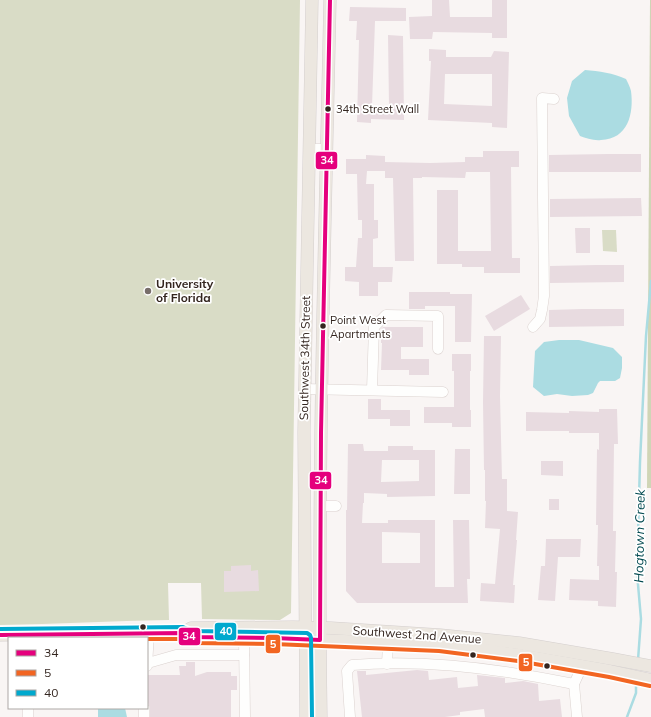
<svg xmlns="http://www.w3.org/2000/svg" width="651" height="717" viewBox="0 0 651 717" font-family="Mulish,sans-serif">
  <rect width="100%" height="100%" fill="#f9f5f4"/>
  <g fill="#d9dcc6">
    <path d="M0,0H300L291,613L280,620L202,619L201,583H168L169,620C113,621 56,624 0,625Z"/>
    <path d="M602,230H616L617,252L603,251Z"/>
  </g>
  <path fill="#d0d5b6" d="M650,0H651V488H647Z"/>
  <g fill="#abdce2">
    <path d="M585,70C599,71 613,73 626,79C628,83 630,87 631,91C634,114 628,139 601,140C594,141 586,138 580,136L569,116L567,98L572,81Z"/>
    <path d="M559,340H579L613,348L622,357V368L620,378L615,381H600L598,383L593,393L588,395L572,396L557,394L544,396L533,387L535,351L544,342Z"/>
    <path d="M98,708H125L127,717H98Z"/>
  </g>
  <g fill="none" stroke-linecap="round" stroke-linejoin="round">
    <g stroke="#abdce2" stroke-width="2.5">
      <path d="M638,660L641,619L637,573L640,462L646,336L651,281"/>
      <path d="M627,717L636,693V681"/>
    </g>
  </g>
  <g fill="#e8dbe0" fill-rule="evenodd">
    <path d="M432,0H449L450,17H492V0H507V38H492V33L433,32L432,39H410L409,17L432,16Z"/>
    <path d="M350,7L406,8V21H375L372,106H389L388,35L403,36L404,120L371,119V123L357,122L359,40H356L357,21H349Z"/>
    <path d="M429,49L446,50V57H491L494,51L509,52L507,128L492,127V123L428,120L431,61H429ZM445,74H492V106L444,104Z"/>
    <path d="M483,151H519V167H511L512,258H520V273H484V267H462V264H437V190H458V251H491L490,172H466L465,178L422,177V178H413L414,261H395L393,178H385V171H367L366,184H374V220H378V238L373,239V267H393L392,282H378V296H359V282L345,281V267H356L358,238H362V220H358L357,174H346V159H366V155L385,156V162L430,163L465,162V157H483Z"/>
    <path d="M608,154H641V172H549V155Z"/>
    <path d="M641,198L642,216L550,217V199Z"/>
    <path d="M575,228H590V253H576Z"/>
    <path d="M596,265H624V282L550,283V266Z"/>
    <path d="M409,292H450V294H472L471,342H455V306H425V309H409Z"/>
    <path d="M521,295L530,309L494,331L485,316Z"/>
    <path d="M582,309H624V326L549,327V310Z"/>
    <path d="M383,327H423V347H401V359H429V375H409V370H381L382,343H381V329Z"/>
    <path d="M484,336H501L500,396L502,479H507V511L518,512L516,540H517L513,585H515L514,603L480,601L481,583L495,584L500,529L485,528L486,501H485V470H484L483,402Z"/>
    <path d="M452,354H471V371H470V410H471V427H452V423H424V407H454V371H452Z"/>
    <path d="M368,399H381V410H410V426H390V419H368Z"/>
    <path d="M599,409H617L618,444H614L613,531H616L615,572H617L616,607L598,606V601L569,600L570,579L599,580V566H597L598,525H596L597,449L599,450V433H569V431H526V412L569,413V411L599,412Z"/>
    <path d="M348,444H363L364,451H388V446H413V450H435V496L387,497V494L364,493V503H363L362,523H388V520H435V587H454L453,520H469L470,579H467L468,603H357L346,591V510H347ZM382,460H419V481L381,482ZM382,532L420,533V563H382Z"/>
    <path d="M455,449H470V494H454Z"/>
    <path d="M541,461H563V476L541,475Z"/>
    <rect x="549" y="499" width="10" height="11"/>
    <path d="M546,539H581L580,557H558L555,601L538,600L541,566H545Z"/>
    <path d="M251,565V571L258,570L259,591L224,592V571H231V566Z"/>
    <path d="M186,662H195V676L207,672H231V676H237V690H231V717H150V708L148,703V675H180L179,666H186Z"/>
    <path d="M417,670L428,671L429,680L457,677L458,688L478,686L477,675L505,678V683L523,681L538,684L539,701L560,699L562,717H485L484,709L460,712V715L445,717H362L357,671H366V675Z"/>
  </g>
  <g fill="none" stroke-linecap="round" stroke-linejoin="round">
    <defs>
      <g id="minor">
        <path d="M309,149H327"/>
        <path d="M533,327L540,319L542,310L544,296L542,98L554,99"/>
        <path d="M304,389L443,392"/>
        <path d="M372,390L374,327L386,315L438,316V349"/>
        <path d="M320,506H336"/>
        <path d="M244,638L245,717"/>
        <path d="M148,663L176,655H244"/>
        <path d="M387,664L388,643"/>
        <path d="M147,666L149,633"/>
        <path d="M28,717V708"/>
        <path d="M144,717V708"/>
        <path d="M350,717L347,671L352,665C426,659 502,669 574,684"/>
        <path d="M577,717L574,684L579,673V666"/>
      </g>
      <g id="major">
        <path d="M183,633L191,628L293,627L331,628L440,635L519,643L613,659L651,666"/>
        <path d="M0,635L134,633H183L190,637L274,638L439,645L482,650L519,655L610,671L651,680"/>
        <path d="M306,717L304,432L312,0"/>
        <path d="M321,717C317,478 325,239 330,0"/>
      </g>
    </defs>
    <use href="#minor" stroke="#dbd2cf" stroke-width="11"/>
    <use href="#major" stroke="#d4cfce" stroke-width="13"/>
    <use href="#minor" stroke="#fefefd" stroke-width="10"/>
    <use href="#major" stroke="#ece7e0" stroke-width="12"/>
    <defs>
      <path id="bus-1" d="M0,635L183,633L190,637L274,638L320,640L321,433L330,0"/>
      <path id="bus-2" d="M147,639H181L190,643L274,644L439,651L518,661L609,677L650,686"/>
      <path id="bus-3" d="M0,629L183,627L192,631L307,633L310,635L311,638L312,717"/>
    </defs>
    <use href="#bus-1" stroke="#fff" stroke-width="7"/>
    <use href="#bus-2" stroke="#fff" stroke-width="7"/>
    <use href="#bus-3" stroke="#fff" stroke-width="7"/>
    <use href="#bus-1" stroke="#e5007d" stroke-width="4"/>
    <use href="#bus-2" stroke="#f26522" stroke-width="4"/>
    <use href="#bus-3" stroke="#00a9ce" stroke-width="4"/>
  </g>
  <g fill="#33251f" stroke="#fff" stroke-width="1.5">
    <circle cx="328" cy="109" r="3.5"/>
    <circle cx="323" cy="326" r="3.5"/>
    <circle cx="143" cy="627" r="3.5"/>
    <circle cx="473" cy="655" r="3.5"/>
    <circle cx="547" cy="666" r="3.5"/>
  </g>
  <circle fill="#786e6a" stroke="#fff" stroke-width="1.5" cx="148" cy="291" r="4"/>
  <g text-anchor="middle" stroke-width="3.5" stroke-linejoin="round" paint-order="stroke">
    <g font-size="11" fill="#33251f" stroke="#fff" text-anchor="start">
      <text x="336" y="113">34th Street Wall</text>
      <text x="330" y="324">Point West<tspan x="330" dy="14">Apartments</tspan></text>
    </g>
    <g font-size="12" font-weight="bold" fill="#33251f" stroke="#fff" text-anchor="start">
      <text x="156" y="288">University<tspan x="156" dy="14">of Florida</tspan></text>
    </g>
    <g font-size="12" fill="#33251f" stroke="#fff">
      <text transform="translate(305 358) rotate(-89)" y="4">Southwest 34th Street</text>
      <text transform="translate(417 635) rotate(4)" y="4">Southwest 2nd Avenue</text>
    </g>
    <g font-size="13" font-style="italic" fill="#01484f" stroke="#fff">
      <text transform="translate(639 536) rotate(-89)" y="5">Hogtown Creek</text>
    </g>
  </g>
  <g stroke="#fff" stroke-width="1.5">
    <rect x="315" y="151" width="23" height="19" rx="4" fill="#e5007d"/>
    <rect x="309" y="471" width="23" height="19" rx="4" fill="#e5007d"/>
    <rect x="214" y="622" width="23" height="19" rx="4" fill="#00a9ce"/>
    <rect x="178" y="627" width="23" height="19" rx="4" fill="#e5007d"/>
    <rect x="265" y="634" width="16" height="20" rx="4" fill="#f26522"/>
    <rect x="518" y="653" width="15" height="19" rx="4" fill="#f26522"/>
  </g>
  <g font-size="11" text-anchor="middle" font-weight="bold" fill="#fff">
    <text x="327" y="164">34</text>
    <text x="321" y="484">34</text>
    <text x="226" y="635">40</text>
    <text x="189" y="640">34</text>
    <text x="273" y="648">5</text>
    <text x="526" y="666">5</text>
  </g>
  <rect x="8" y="637" width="140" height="72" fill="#ffffff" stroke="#ada8a5"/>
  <rect x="16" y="650" width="20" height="6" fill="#e5007d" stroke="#ada8a5"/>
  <text x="44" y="657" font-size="12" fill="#33251f">34</text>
  <rect x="16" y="670" width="20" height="6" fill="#f26522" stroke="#ada8a5"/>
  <text x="44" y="677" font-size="12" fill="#33251f">5</text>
  <rect x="16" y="690" width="20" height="6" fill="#00a9ce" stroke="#ada8a5"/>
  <text x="44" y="697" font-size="12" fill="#33251f">40</text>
</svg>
